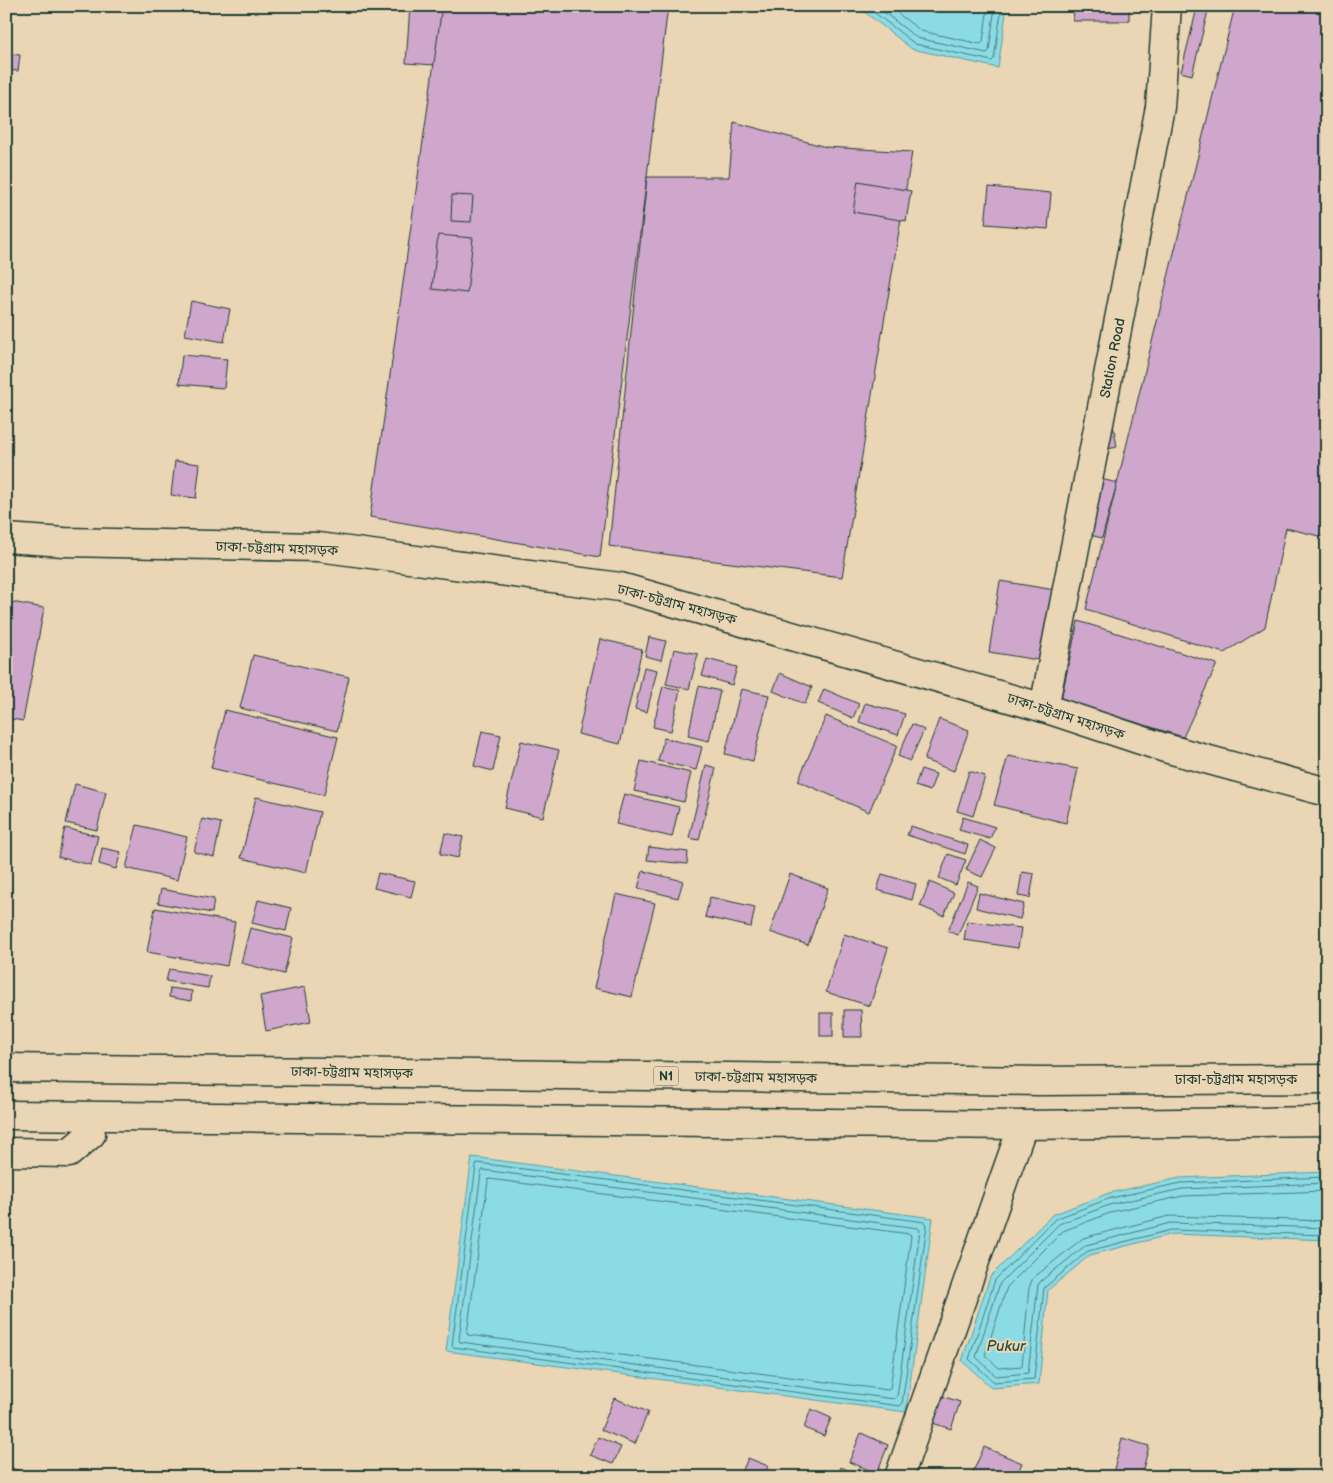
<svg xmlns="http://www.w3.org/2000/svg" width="1333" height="1483" viewBox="0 0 1333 1483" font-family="'Balsamiq Sans','Noto Sans Bengali',sans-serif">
  <rect width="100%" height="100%" fill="#ead5b4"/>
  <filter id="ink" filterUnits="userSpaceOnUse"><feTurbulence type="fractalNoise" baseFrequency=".02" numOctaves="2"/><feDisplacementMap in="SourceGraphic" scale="10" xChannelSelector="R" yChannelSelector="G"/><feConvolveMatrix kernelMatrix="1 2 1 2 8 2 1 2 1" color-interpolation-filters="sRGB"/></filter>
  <g filter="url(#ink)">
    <g fill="#8bdbe5" stroke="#609c9e">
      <path d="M857,6H1007L998,68L912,49Z"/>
      <path d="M472,1157L933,1218L906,1412L446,1351Z"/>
      <path d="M1327,1172V1240L1173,1234L1090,1255L1048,1290L1039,1384L992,1388L962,1361L990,1277L1052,1215L1109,1193L1180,1178Z"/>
    </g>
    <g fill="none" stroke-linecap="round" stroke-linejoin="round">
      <g stroke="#4a7c7b" stroke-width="1">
        <path d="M866,6L915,44L992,61L994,59L1002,6"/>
        <path d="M876,6L917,38L987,53L989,51L995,6"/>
        <path d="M888,6L921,31L980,44L983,42L988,6"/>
        <path d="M478,1163L925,1222L927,1225L902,1404L900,1406L453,1347L452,1345L476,1166Z"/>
        <path d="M483,1170L918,1228L920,1230L897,1397L894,1399L460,1342L459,1339L481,1173Z"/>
        <path d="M1327,1177L1181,1183L1111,1198L1055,1219L995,1280L969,1359L994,1382L1034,1379L1044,1288L1088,1251L1171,1230L1327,1235"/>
        <path d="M489,1179L910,1234L911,1236L890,1389L888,1390L468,1335L467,1333L488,1181Z"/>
        <path d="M1327,1183L1182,1189L1112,1204L1059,1224L1000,1283L976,1357L996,1376L1028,1373L1038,1285L1041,1281L1086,1245L1170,1223L1327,1228"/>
        <path d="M1327,1191L1183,1196L1115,1211L1063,1231L1007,1287L985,1355L999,1368L1022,1366L1029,1288L1032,1280L1037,1275L1083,1238L1169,1216L1327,1221"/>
      </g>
    </g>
    <g fill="#cfa6cc" stroke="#1f3d34">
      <path d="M410,6L452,9L449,66L406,63Z"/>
      <path d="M442,6H668L600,557L370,517Z"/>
      <path d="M1074,6H1129V21H1073Z"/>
      <path d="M1235,6H1327V538L1286,528L1265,627L1224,653L1086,609Z"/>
      <path d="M1197,8L1208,11L1192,75L1181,72Z"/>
      <path d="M6,54L20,55L18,71L6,70Z"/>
      <path d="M734,122L826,147L912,152L842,577L691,558L609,546L647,177H729Z"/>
      <path d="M858,181L911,191L906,221L853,212Z"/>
      <path d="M989,187L1051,193L1048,229L985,224Z"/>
      <path d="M452,195L473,196L471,222L451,221Z"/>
      <path d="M438,235L473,238L467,293L432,289Z"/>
      <path d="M191,301L230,309L224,342L185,335Z"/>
      <path d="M182,355L227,359L224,388L179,384Z"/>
      <path d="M1113,424L1117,447L1093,452L1089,429Z"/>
      <path d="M175,461L200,464L196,498L171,495Z"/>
      <path d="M1085,475L1117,483L1102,538L1070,530Z"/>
      <path d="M1000,581L1061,591L1050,662L989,652Z"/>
      <path d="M6,601L44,608L23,721L6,718Z"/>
      <path d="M1078,621L1217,664L1183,737L1061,699Z"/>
      <path d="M649,637L666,641L661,660L645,656Z"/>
      <path d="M600,639L642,649L620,744L578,734Z"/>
      <path d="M674,649L698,654L689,689L666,684Z"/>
      <path d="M253,655L349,677L337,731L240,708Z"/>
      <path d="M707,659L737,667L732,685L702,676Z"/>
      <path d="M644,667L657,670L647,712L635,709Z"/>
      <path d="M780,673L812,687L805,704L773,691Z"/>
      <path d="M663,686L680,690L671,731L653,727Z"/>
      <path d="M699,686L720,691L709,741L688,736Z"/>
      <path d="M741,689L769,695L753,761L725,754Z"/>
      <path d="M824,689L859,704L853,718L818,703Z"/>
      <path d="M865,703L905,714L898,735L859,722Z"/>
      <path d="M225,710L338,737L324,795L211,768Z"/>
      <path d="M826,716L897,746L869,812L798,781Z"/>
      <path d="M939,719L969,730L954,771L924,760Z"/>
      <path d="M912,724L924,730L910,761L898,756Z"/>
      <path d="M482,731L501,735L493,771L474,766Z"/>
      <path d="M664,738L702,747L696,770L658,761Z"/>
      <path d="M521,741L559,750L543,817L505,808Z"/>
      <path d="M1008,756L1078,769L1066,823L994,805Z"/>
      <path d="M641,761L691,773L684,802L634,791Z"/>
      <path d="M706,765L716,768L699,840L689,838Z"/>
      <path d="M921,769L936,774L930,791L915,786Z"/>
      <path d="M969,771L985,776L973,816L957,811Z"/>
      <path d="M75,784L106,792L97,830L66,823Z"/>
      <path d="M624,794L679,807L672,837L616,824Z"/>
      <path d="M256,797L320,812L306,873L241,858Z"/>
      <path d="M963,817L995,827L990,839L959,830Z"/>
      <path d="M202,819L221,823L214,857L194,852Z"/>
      <path d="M137,825L187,837L177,880L126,868Z"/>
      <path d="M911,826L968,845L965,854L907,835Z"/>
      <path d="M65,828L98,836L91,865L58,857Z"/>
      <path d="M445,833L463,837L458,858L440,854Z"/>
      <path d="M980,840L996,848L982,877L966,870Z"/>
      <path d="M649,847L688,852L687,864L647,860Z"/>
      <path d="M102,848L121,852L116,869L99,864Z"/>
      <path d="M948,854L966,860L956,885L939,878Z"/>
      <path d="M643,871L683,881L678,898L638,888Z"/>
      <path d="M1022,872L1034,874L1030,898L1018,896Z"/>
      <path d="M378,873L415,881L411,897L374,888Z"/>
      <path d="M790,874L828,888L808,945L770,932Z"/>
      <path d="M882,874L916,884L912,900L877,890Z"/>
      <path d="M930,882L954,893L944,916L920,906Z"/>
      <path d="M968,882L978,886L958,935L948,931Z"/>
      <path d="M161,889L214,899L212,913L158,903Z"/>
      <path d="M979,893L1024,904L1020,919L976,908Z"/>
      <path d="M616,894L655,903L632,997L594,988Z"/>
      <path d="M710,897L755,907L751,927L705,917Z"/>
      <path d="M258,900L291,908L286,931L252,923Z"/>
      <path d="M155,908L235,922L227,966L147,952Z"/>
      <path d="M967,921L1021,928L1018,948L964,940Z"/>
      <path d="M250,928L293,938L284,974L241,963Z"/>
      <path d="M844,934L888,948L870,1006L826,992Z"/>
      <path d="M169,969L210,976L208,988L166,981Z"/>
      <path d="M305,987L311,1022L266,1031L260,996Z"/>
      <path d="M170,988L192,991L191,1001L169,997Z"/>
      <path d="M844,1010H861L862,1037H844Z"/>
      <rect x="820" y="1013" width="13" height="23"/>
      <path d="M936,1394L960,1402L951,1429L926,1421Z"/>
      <path d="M614,1398L648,1412L635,1444L601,1430Z"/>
      <path d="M811,1409L831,1418L824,1436L804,1428Z"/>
      <path d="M861,1433L888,1445L877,1473L849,1462Z"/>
      <path d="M598,1437L621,1447L613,1464L590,1455Z"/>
      <path d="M1122,1438L1149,1446L1141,1477H1112Z"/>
      <path d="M984,1447L1022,1463L1016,1477H984L973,1472Z"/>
      <path d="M748,1458L768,1466L764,1477H740Z"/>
      <path d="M6,1466L36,1477H6Z"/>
      <path d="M841,1467L864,1477H837Z"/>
    </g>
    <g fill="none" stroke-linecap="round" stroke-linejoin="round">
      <defs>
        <g id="minor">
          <path d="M1044,708L1160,107L1167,6"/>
          <path d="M6,1152L69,1153L91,1134"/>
          <path d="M899,1477L1023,1125"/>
        </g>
        <path id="tertiary" d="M6,538L64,542L318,547L620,587L1044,708L1165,748L1327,792"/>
        <g id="trunk">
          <path d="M6,1068L1040,1081L1327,1079"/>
          <path d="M6,1115L1023,1125L1327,1121"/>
        </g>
      </defs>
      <use href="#minor" stroke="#1f3d34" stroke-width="31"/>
      <use href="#tertiary" stroke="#1f3d34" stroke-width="31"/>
      <use href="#trunk" stroke="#1f3d34" stroke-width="31"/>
      <use href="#minor" stroke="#ead5b4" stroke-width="28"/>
      <use href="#tertiary" stroke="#ead5b4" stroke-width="28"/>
      <use href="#trunk" stroke="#ead5b4" stroke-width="28"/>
    </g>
  </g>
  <g text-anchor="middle" stroke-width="4" stroke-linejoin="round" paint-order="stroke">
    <rect fill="#ead5b4" stroke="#5c6b5a" stroke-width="1" x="653.5" y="1066.5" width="25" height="19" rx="4"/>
    <g font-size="12" font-weight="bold" fill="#1f3d34">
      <text x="666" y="1080">N1</text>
    </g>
    <g font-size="14" fill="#1f3d34" stroke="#ead5b4">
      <text transform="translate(1112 358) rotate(-79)" y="5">Station Road</text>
      <text transform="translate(277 548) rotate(2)" y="5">ঢাকা-চট্টগ্রাম মহাসড়ক</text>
      <text transform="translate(677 604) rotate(15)" y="5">ঢাকা-চট্টগ্রাম মহাসড়ক</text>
      <text transform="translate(1066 716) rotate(18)" y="5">ঢাকা-চট্টগ্রাম মহাসড়ক</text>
      <text transform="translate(352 1072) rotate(1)" y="5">ঢাকা-চট্টগ্রাম মহাসড়ক</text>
      <text transform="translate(756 1077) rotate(1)" y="5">ঢাকা-চট্টগ্রাম মহাসড়ক</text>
      <text x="1236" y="1084">ঢাকা-চট্টগ্রাম মহাসড়ক</text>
    </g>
    <g font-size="15" font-style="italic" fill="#2a4d46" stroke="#ead5b4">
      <text x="1006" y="1351">Pukur</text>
    </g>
  </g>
  <rect width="1333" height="1483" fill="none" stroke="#ead5b4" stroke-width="25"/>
  <rect x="12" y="12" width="1308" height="1458" fill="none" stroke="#1f3d34" stroke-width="2" filter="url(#ink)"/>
</svg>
